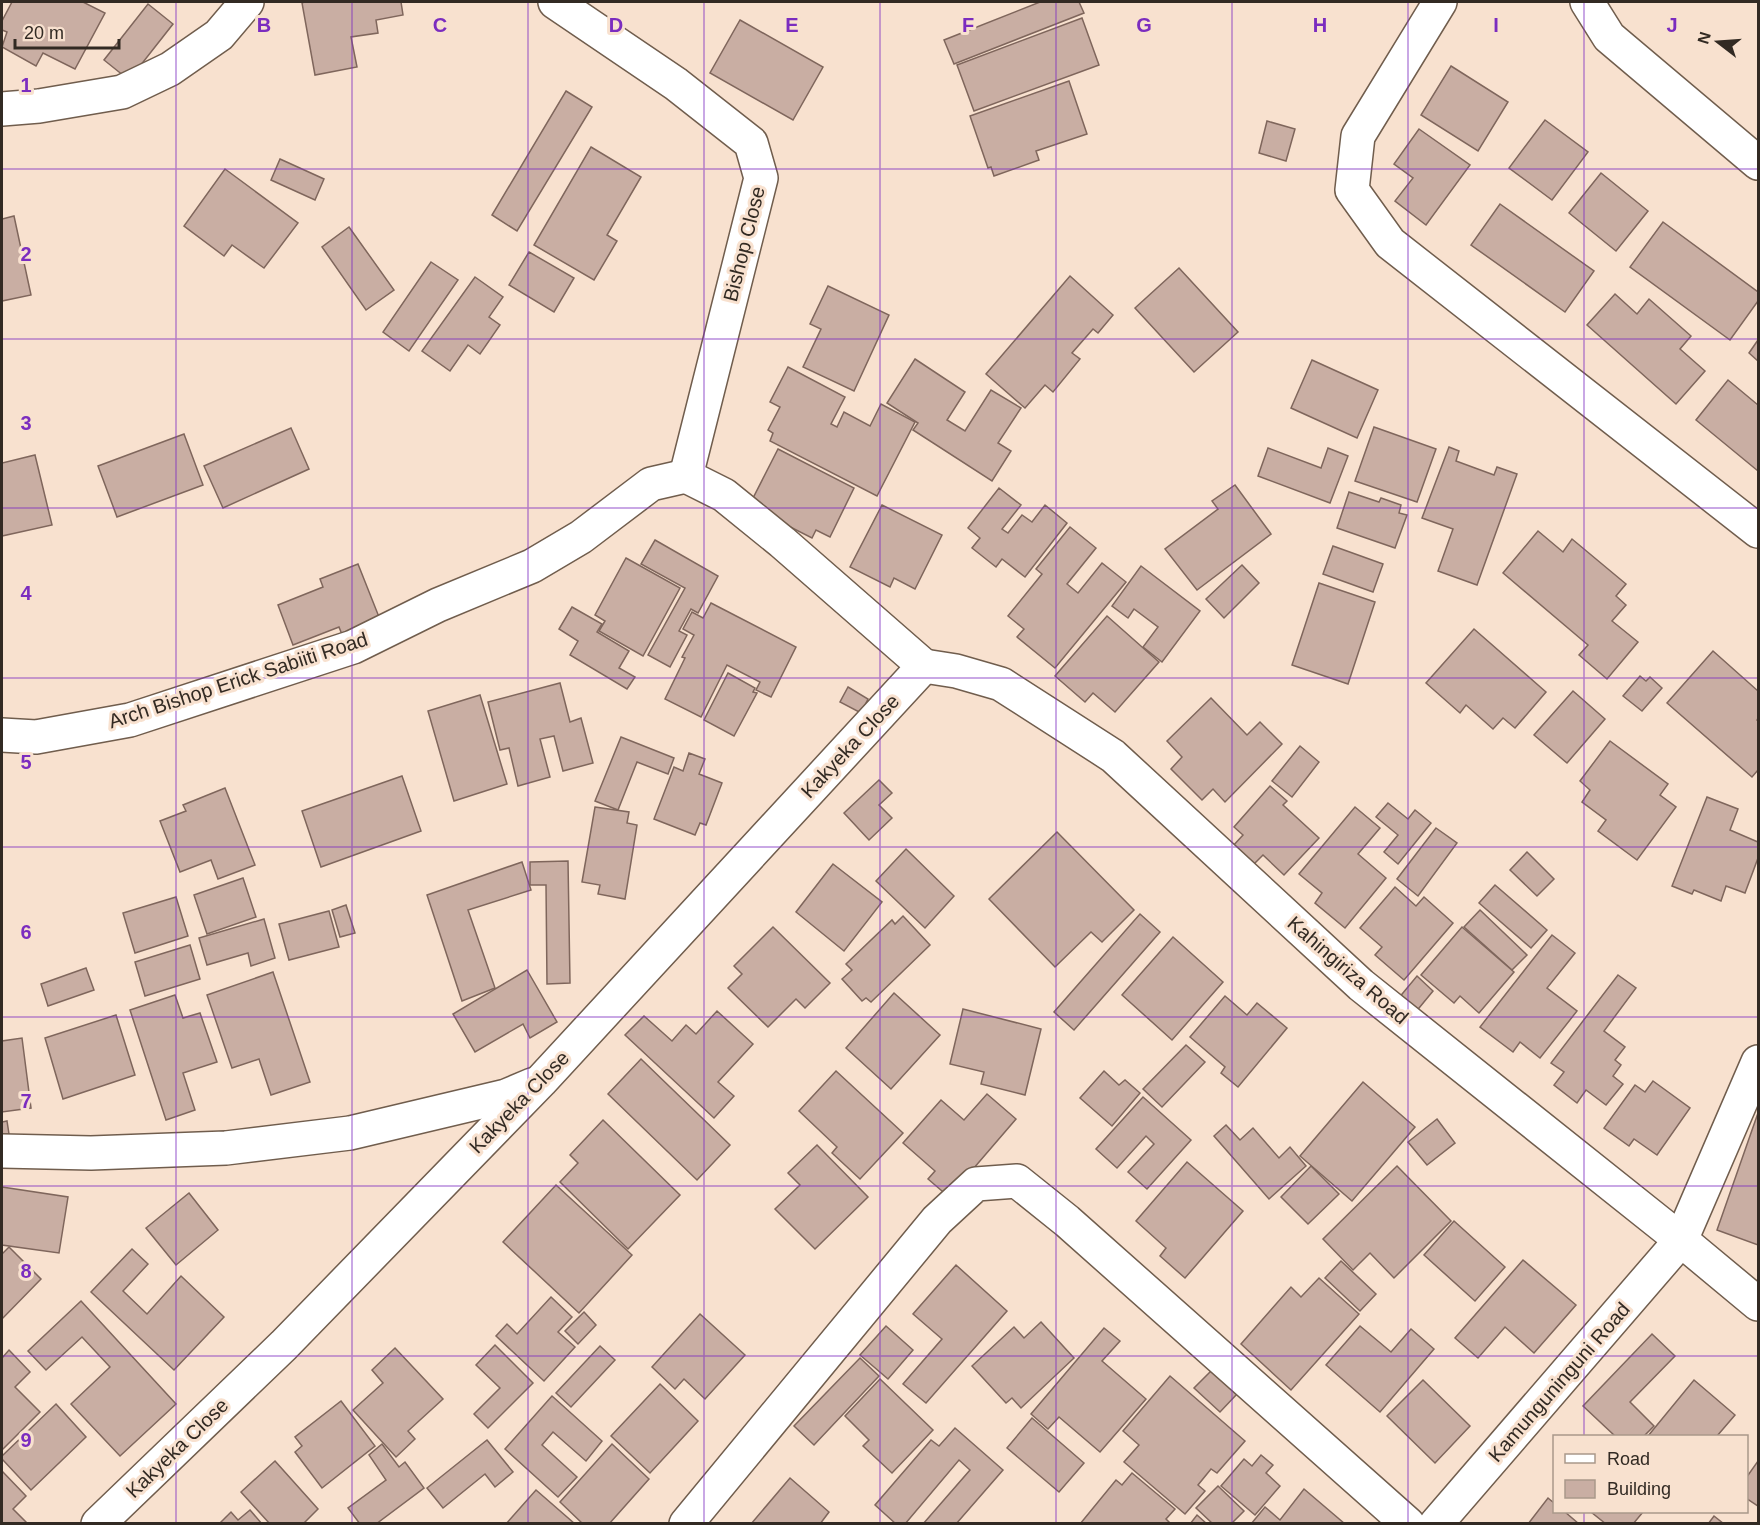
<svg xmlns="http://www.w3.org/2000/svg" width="1760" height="1525" viewBox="0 0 1760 1525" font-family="Helvetica,sans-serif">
  <rect width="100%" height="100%" fill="#f8e1cf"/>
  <g fill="#c9aea3" stroke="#7f665c" stroke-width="1.5">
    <path d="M12,2H83L105,13L75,69L43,53L36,66L2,47L7,32L2,30V21Z"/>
    <path d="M304,2H401L403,15L376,20L378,33L351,37L357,67L315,75L302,3Z"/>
    <path d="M1040,2H1079L1084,13L954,64L944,40Z"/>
    <path d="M148,4L173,24L129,80L104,60Z"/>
    <path d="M1082,18L1099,65L974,111L957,65Z"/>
    <path d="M740,20L823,67L793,120L710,73Z"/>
    <path d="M1451,66L1508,102L1478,151L1421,115Z"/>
    <path d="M1069,81L1087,134L1036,151L1039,160L994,176L991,167L988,168L970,116Z"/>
    <path d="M566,91L592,107L517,231L492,215Z"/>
    <path d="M1545,120L1588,152L1552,200L1509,168Z"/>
    <path d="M1267,121L1295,129L1286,161L1259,153Z"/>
    <path d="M1419,129L1470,165L1426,225L1395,201L1413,178L1394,164Z"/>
    <path d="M591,147L641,177L607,235L617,241L594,280L534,245Z"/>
    <path d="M280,159L324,179L315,200L271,180Z"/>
    <path d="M225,169L298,223L264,268L232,245L224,256L184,226Z"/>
    <path d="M1601,173L1648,211L1616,251L1569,213Z"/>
    <path d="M1500,204L1594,271L1565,312L1471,245Z"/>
    <path d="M14,216L31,295L2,301V219Z"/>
    <path d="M1663,222L1758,292V301L1730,340L1630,267Z"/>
    <path d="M349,227L394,290L366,310L322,247Z"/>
    <path d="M529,252L574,278L554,312L509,285Z"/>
    <path d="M431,262L458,280L409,351L383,332Z"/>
    <path d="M1179,268L1238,332L1194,372L1135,308Z"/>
    <path d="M1070,276L1113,315L1098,333L1093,329L1072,353L1080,359L1053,392L1045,385L1025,408L986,374Z"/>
    <path d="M475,277L503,297L489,317L500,325L480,354L468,345L450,371L422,351Z"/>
    <path d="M828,286L889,315L854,391L803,367L821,329L810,324Z"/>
    <path d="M1615,294L1637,314L1649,299L1691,336L1680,349L1705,371L1676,404L1587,325Z"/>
    <path d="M1758,340V361L1749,353Z"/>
    <path d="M915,359L965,392L947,420L965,431L991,390L1021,408L998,443L1011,451L992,481L913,430L918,423L887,403Z"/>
    <path d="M1312,360L1378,390L1357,438L1291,408Z"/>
    <path d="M788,367L845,397L831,424L837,427L844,412L870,426L881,404L915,422L877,496L770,441L773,433L768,430L780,407L770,402Z"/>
    <path d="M1728,380L1758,405V471L1696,420Z"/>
    <path d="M1374,427L1436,449L1417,502L1355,481Z"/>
    <path d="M291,428L309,469L223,508L204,466Z"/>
    <path d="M184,434L203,485L117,517L98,466Z"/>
    <path d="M1449,447L1459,451L1456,461L1494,475L1497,467L1517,474L1477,585L1438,571L1453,529L1422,518Z"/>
    <path d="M1268,448L1321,468L1328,448L1348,456L1330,503L1258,476Z"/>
    <path d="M778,449L854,488L830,537L816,530L812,538L749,506Z"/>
    <path d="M35,455L52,525L2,536V463Z"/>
    <path d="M1235,485L1271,534L1197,590L1165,549L1218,509L1212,501Z"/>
    <path d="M999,488L1021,505L1002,529L1008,533L1022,515L1032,522L1045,505L1067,523L1025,577L1002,559L996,567L972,548L980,538L968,528Z"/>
    <path d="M1349,492L1379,502L1381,498L1401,505L1399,513L1407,515L1395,548L1337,528Z"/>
    <path d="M882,505L942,535L915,589L894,578L890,587L850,567Z"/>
    <path d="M1070,527L1096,548L1067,584L1078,593L1102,563L1126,582L1055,668L1017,637L1024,629L1008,616L1042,574L1036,569Z"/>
    <path d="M1538,531L1563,552L1572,539L1626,584L1616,596L1626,605L1612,621L1638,642L1607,679L1579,655L1588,645L1503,573Z"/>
    <path d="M655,540L718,576L698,613L691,609L679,631L687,635L670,667L648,655L685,588L641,564Z"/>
    <path d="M1333,546L1383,564L1373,592L1323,574Z"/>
    <path d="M626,558L680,588L643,656L599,631L605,621L595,615Z"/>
    <path d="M358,564L381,622L343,637L339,627L293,645L278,605L323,587L320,579Z"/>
    <path d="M1242,565L1259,583L1224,618L1206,599Z"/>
    <path d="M1141,566L1200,611L1162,662L1143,647L1158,627L1134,609L1128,618L1112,606Z"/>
    <path d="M1319,583L1375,602L1348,684L1292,665Z"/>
    <path d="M711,603L796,647L771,697L756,690L760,682L727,665L701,717L665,699L685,658L682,657L694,635L683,629L692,612L703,618Z"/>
    <path d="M572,607L602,624L597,632L629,651L619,668L635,677L627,689L570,655L578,641L559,629Z"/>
    <path d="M1107,616L1159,662L1115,712L1093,693L1085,702L1055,676Z"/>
    <path d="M1474,629L1546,692L1515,728L1503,718L1493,729L1466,705L1460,713L1426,683Z"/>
    <path d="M1713,651L1758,691V718L1757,720L1758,721V770L1752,777L1667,703Z"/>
    <path d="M728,673L755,688L753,692L757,693L734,736L704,720Z"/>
    <path d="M1640,676L1646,681L1650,677L1662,688L1642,711L1623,696Z"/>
    <path d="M560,683L570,722L581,718L593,763L563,771L554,736L540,739L550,777L518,786L509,748L500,750L488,702Z"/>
    <path d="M848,687L868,699L861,713L840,702Z"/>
    <path d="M1573,691L1605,719L1567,763L1534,735Z"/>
    <path d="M480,695L507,784L454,801L428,711Z"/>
    <path d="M1211,698L1247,735L1260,722L1282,744L1225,802L1213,789L1202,800L1171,769L1182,757L1167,741Z"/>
    <path d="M621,737L674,758L668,774L637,762L618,810L595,801Z"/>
    <path d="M1610,741L1668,784L1660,795L1676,807L1637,860L1598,831L1606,820L1582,802L1590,790L1580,781Z"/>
    <path d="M1300,746L1319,762L1292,797L1272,781Z"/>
    <path d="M689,753L705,759L699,774L722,783L706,825L700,823L695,835L654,819L674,767L683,771Z"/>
    <path d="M402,776L421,831L321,867L302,811Z"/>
    <path d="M879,780L892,793L879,805L892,818L869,840L844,813Z"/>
    <path d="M1270,786L1287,801L1283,805L1319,838L1284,875L1263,855L1252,866L1232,847L1243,835L1234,827Z"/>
    <path d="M225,788L255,865L218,879L211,860L180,872L160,821L186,811L183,805Z"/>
    <path d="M1707,797L1738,809L1730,830L1758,842V858L1745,893L1726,886L1721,901L1694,890L1692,894L1672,886Z"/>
    <path d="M1388,803L1408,819L1415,810L1431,823L1398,864L1384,852L1398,835L1376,817Z"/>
    <path d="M595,807L629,812L627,823L637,825L625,899L598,894L600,885L582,882Z"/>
    <path d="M1355,807L1380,828L1358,854L1386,878L1345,928L1315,903L1322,893L1299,874Z"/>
    <path d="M1436,828L1457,843L1418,896L1397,879Z"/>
    <path d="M1057,832L1134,910L1102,942L1091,932L1055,967L989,899Z"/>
    <path d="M906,849L954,896L925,928L876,881Z"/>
    <path d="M1527,852L1554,879L1537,896L1510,870Z"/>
    <path d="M568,861L570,983L547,984L546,885H530V862Z"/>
    <path d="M522,862L531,890L468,910L495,988L462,1001L427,895Z"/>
    <path d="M833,864L882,902L844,951L796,912Z"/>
    <path d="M243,878L256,917L207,934L194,895Z"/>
    <path d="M1495,885L1547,930L1531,948L1479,903Z"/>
    <path d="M1395,887L1416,906L1424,897L1453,923L1404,980L1375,955L1382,947L1360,928Z"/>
    <path d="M176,897L188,936L135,953L123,913Z"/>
    <path d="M346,905L355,933L340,937L332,910Z"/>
    <path d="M1480,910L1527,955L1512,970L1464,927Z"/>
    <path d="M329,911L339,947L289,960L279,924Z"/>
    <path d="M1140,914L1160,932L1074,1030L1054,1012Z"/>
    <path d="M903,916L930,945L871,1002L866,998L862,1001L842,979L852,970L846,964L892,920L895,924Z"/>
    <path d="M264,919L275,958L251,966L248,953L207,965L199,938Z"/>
    <path d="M773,927L830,983L805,1008L796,999L768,1027L728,988L742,974L734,966Z"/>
    <path d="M1462,927L1514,972L1479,1013L1460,996L1454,1003L1421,975Z"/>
    <path d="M1552,935L1575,953L1547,988L1577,1011L1540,1058L1520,1042L1513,1052L1480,1027Z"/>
    <path d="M1173,937L1223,982L1172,1040L1122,995Z"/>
    <path d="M190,945L200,979L145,996L135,962Z"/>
    <path d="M86,968L94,990L48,1006L41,984Z"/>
    <path d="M527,970L557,1022L530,1038L523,1024L475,1052L453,1014Z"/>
    <path d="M273,972L310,1082L271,1095L259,1059L232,1068L207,995Z"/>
    <path d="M1618,975L1636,988L1604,1031L1625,1047L1615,1060L1621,1065L1613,1076L1623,1084L1606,1105L1586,1090L1577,1103L1554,1085L1564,1072L1551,1063Z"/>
    <path d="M1417,976L1433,991L1410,1019L1393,1005Z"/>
    <path d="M894,993L940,1035L891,1089L846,1048Z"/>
    <path d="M175,995L183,1018L200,1013L217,1062L183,1073L195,1110L166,1120L130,1010Z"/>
    <path d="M1225,996L1247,1015L1257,1003L1287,1028L1238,1087L1221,1073L1225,1067L1190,1037Z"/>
    <path d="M963,1009L1041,1029L1025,1095L981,1084L984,1072L950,1064Z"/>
    <path d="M717,1011L753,1044L718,1082L734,1096L714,1118L625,1035L644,1016L672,1041L686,1025L696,1034Z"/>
    <path d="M116,1015L135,1075L63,1099L45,1038Z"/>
    <path d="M22,1038L31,1108L2,1112V1041Z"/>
    <path d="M1186,1045L1205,1062L1162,1107L1143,1089Z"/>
    <path d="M641,1059L730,1145L697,1180L608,1094Z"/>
    <path d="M836,1071L903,1133L860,1179L832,1153L837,1147L799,1111Z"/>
    <path d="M1104,1071L1119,1085L1125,1080L1140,1093L1112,1126L1080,1098Z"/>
    <path d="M1653,1081L1690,1108L1657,1155L1634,1139L1629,1146L1604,1128L1635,1085L1645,1092Z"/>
    <path d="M1363,1082L1415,1127L1352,1201L1300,1156Z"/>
    <path d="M987,1094L1016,1119L949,1197L928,1179L935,1171L903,1143L941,1100L964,1120Z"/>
    <path d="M1143,1097L1191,1140L1147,1189L1128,1172L1154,1144L1146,1136L1117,1168L1096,1149Z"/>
    <path d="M1758,1113V1245L1717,1230Z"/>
    <path d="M1437,1119L1455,1143L1427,1165L1408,1142Z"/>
    <path d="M603,1120L680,1195L628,1249L560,1182L578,1163L570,1155Z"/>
    <path d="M7,1121L9,1134L2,1135V1122Z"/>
    <path d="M1226,1125L1240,1140L1253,1128L1279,1158L1290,1147L1306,1166L1269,1199L1214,1136Z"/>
    <path d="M817,1145L868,1197L815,1249L775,1209L800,1185L788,1173Z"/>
    <path d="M1187,1162L1243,1211L1185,1278L1160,1256L1166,1248L1136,1221Z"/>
    <path d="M1311,1166L1339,1194L1308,1224L1281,1197Z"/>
    <path d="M1397,1166L1451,1221L1394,1278L1370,1253L1353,1270L1323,1239Z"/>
    <path d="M556,1185L632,1255L579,1313L503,1242Z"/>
    <path d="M2,1187L68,1197L59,1253L2,1245Z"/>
    <path d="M189,1193L218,1230L176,1265L146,1228Z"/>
    <path d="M1454,1221L1505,1267L1475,1301L1424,1255Z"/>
    <path d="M9,1247L41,1279L2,1319V1254Z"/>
    <path d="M132,1249L148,1264L123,1291L147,1314L181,1276L224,1317L174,1370L91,1292Z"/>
    <path d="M1523,1260L1576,1305L1534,1353L1505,1327L1478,1358L1455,1338Z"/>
    <path d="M1341,1261L1376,1294L1360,1311L1325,1278Z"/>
    <path d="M956,1265L1007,1311L926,1403L903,1384L942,1339L913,1314Z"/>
    <path d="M1319,1278L1359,1314L1291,1390L1241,1344L1291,1287L1301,1297Z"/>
    <path d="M551,1297L572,1317L558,1332L575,1347L544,1381L496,1336L507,1324L517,1334Z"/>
    <path d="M81,1301L176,1404L120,1456L71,1404L110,1367L82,1337L46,1370L28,1351Z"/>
    <path d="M584,1312L596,1325L578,1344L565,1331Z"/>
    <path d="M700,1314L745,1355L705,1399L684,1379L675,1389L652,1367Z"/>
    <path d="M1041,1322L1074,1358L1021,1408L1012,1398L1006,1403L972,1366L1014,1327L1024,1338Z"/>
    <path d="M886,1326L913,1350L888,1379L860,1355Z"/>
    <path d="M1360,1326L1391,1352L1411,1329L1434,1349L1380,1412L1326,1365Z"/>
    <path d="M1104,1328L1120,1341L1102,1361L1146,1399L1100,1452L1059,1417L1048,1429L1031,1414Z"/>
    <path d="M1652,1334L1675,1356L1630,1402L1654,1426L1644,1436H1615L1583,1406Z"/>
    <path d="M495,1345L533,1383L488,1428L474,1414L500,1388L476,1365Z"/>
    <path d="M600,1346L615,1360L571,1407L556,1393Z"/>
    <path d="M395,1348L443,1399L408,1431L415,1439L396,1457L353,1410L383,1383L372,1370Z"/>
    <path d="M9,1350L30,1372L15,1387L40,1412L2,1450V1358Z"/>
    <path d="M860,1358L879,1376L814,1445L794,1426Z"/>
    <path d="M1212,1370L1237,1394L1220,1412L1194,1388Z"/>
    <path d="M1170,1376L1245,1441L1217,1473L1211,1469L1198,1485L1205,1491L1185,1514L1124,1462L1139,1445L1123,1431Z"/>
    <path d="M880,1379L933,1430L892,1473L863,1446L869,1440L845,1416Z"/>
    <path d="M1423,1380L1470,1426L1435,1463L1387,1416Z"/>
    <path d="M1694,1380L1735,1415L1717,1436H1648Z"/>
    <path d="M660,1384L698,1421L650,1473L611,1436Z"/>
    <path d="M552,1396L602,1441L586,1461L553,1432L542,1445L577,1477L558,1497L505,1449Z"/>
    <path d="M341,1401L375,1446L322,1488L295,1452L302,1446L295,1437Z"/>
    <path d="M56,1404L86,1437L31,1490L2,1459V1456Z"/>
    <path d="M1032,1418L1084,1463L1059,1492L1007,1448Z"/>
    <path d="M955,1428L1003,1470L956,1524H923L970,1470L959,1460L905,1524H896L875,1505L931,1440L939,1446Z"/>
    <path d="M487,1440L513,1472L495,1487L485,1474L443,1508L427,1488Z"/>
    <path d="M382,1444L399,1467L405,1462L424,1488L376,1524H360L348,1508L386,1480L369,1455Z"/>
    <path d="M612,1444L649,1479L609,1524H583L560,1502Z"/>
    <path d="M1261,1455L1273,1465L1266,1473L1280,1486L1255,1515L1221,1486L1244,1459L1252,1466Z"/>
    <path d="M275,1461L318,1509L303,1524H270L241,1492Z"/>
    <path d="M1758,1461V1506L1746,1498V1478Z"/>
    <path d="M2,1471L26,1496L13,1509L26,1522L24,1524H2Z"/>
    <path d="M1132,1473L1175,1509L1166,1519L1171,1524H1080L1116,1480L1122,1485Z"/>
    <path d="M790,1478L829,1512L820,1524H751Z"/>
    <path d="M1218,1486L1244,1511L1231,1524H1213L1196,1508Z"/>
    <path d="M1304,1489L1345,1524H1251L1265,1507L1280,1520Z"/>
    <path d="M536,1490L575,1524H506Z"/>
    <path d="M1548,1498L1554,1503V1512H1565L1579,1524H1528Z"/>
    <path d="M250,1510L262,1524H219L231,1512L238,1520Z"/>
    <path d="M1591,1512H1643L1633,1524H1606Z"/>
    <path d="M1197,1515L1207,1524H1190Z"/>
    <path d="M1714,1516L1724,1524H1708Z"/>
  </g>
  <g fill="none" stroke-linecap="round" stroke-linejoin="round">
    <defs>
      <g id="minor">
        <path d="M555,2L676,84L751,143L761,178L686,476"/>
        <path d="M1440,2L1358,136L1352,190L1390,243L1758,531"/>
        <path d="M1587,2L1609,37L1758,163"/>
        <path d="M2,109L39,106L122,92L170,69L219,35L247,2"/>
        <path d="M686,476L724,495L782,542L924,666"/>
        <path d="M924,666L956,671L1001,684L1113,756L1361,985L1681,1240L1758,1304"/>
        <path d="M2,735L36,737L130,720L353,647L438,605L532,566L581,537L651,484L686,476"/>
        <path d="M2,1151L91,1153L226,1148L350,1133L506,1096L532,1085"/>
        <path d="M98,1524L284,1345L541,1081L924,666"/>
        <path d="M686,1524L937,1220L976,1184L1017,1181L1067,1221L1408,1524"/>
        <path d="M1436,1524L1681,1240L1758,1062"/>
      </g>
    </defs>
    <use href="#minor" stroke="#705d4d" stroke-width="36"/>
    <use href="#minor" stroke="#fff" stroke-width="33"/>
  </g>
  <path fill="none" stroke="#7b2cbf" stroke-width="1.5" stroke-opacity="0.55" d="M176,2V1524M352,2V1524M528,2V1524M704,2V1524M880,2V1524M1056,2V1524M1232,2V1524M1408,2V1524M1584,2V1436M2,169H1758M2,339H1758M2,508H1758M2,678H1758M2,847H1758M2,1017H1758M2,1186H1758M2,1356H1758M1584,1512V1524"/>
  <g text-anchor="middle" stroke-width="6" stroke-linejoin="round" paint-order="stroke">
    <g font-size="20" fill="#322a23" stroke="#f8e1cf">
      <text transform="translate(744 244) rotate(-76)" y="7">Bishop Close</text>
      <text transform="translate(238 680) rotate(-18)" y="7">Arch Bishop Erick Sabiiti Road</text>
      <text transform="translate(850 746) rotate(-47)" y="7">Kakyeka Close</text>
      <text transform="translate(1348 970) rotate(41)" y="7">Kahingiriza Road</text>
      <text transform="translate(519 1102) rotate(-46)" y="7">Kakyeka Close</text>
      <text transform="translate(1559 1382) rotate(-49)" y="7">Kamunguninguni Road</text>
      <text transform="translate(177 1448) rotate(-44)" y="7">Kakyeka Close</text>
    </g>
  </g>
  <g font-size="20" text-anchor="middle" font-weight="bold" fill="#7b2cbf" stroke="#f8e1cf" stroke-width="6" stroke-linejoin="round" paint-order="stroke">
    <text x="264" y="32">B</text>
    <text x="440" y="32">C</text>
    <text x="616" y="32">D</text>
    <text x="792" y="32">E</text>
    <text x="968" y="32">F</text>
    <text x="1144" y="32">G</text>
    <text x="1320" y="32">H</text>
    <text x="1496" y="32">I</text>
    <text x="1672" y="32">J</text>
    <text x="26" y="92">1</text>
    <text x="26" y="261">2</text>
    <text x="26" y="430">3</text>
    <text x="26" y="600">4</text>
    <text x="26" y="769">5</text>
    <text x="26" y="939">6</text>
    <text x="26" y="1108">7</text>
    <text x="26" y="1278">8</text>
    <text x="26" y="1447">9</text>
  </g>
  <rect width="1760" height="1525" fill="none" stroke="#322a23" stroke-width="6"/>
  <rect x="1553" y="1435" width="195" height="78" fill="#f8e1cf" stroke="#a9988a" stroke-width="1.5"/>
  <rect x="1565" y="1454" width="30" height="9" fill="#ffffff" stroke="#a9988a" stroke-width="1.5"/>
  <text x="1607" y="1465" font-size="18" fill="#322a23">Road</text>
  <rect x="1565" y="1480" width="30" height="18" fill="#c9aea3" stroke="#a9988a" stroke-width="1.5"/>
  <text x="1607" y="1495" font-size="18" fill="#322a23">Building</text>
  <g transform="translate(1718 42) rotate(287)" stroke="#f8e1cf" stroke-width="4.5" paint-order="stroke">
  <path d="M0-4.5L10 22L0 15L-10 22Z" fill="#322a23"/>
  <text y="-9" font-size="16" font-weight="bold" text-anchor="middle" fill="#322a23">N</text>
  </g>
  <path d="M15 39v9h104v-9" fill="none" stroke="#322a23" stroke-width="3"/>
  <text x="24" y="39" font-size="18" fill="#322a23" stroke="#f8e1cf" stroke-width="4.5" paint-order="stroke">20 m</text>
</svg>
